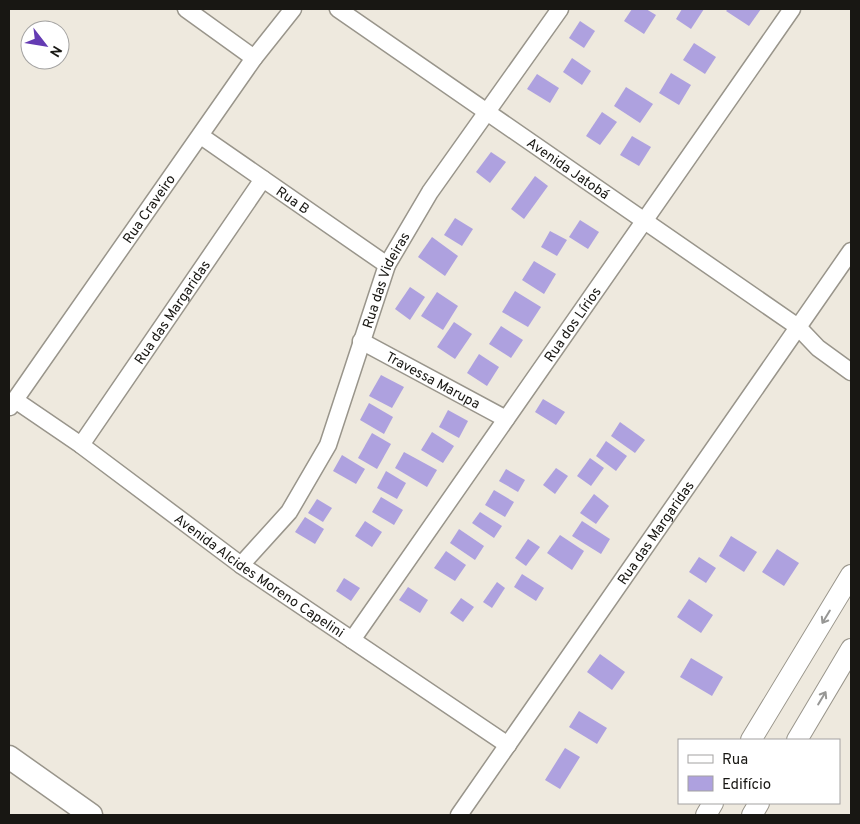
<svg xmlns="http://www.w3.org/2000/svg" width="860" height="824" viewBox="0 0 860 824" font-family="Overpass,sans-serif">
  <rect width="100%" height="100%" fill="#eee9de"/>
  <g fill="#aea1df">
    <path d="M632,9H646L656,15L644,34L624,21Z"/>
    <path d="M682,9H704L691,29L676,19Z"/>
    <path d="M728,9H761L749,26L726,11Z"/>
    <path d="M580,21L595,31L584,48L569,38Z"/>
    <path d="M694,43L716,57L705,74L683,60Z"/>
    <path d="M572,58L591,71L582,85L563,72Z"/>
    <path d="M671,73L691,85L679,105L659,93Z"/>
    <path d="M537,74L559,88L550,103L527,89Z"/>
    <path d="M626,87L653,104L640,123L614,106Z"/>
    <path d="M602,112L617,122L600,145L586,136Z"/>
    <path d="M632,136L651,147L639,166L620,155Z"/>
    <path d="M491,152L506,162L490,183L476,172Z"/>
    <path d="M535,176L548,186L524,219L511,209Z"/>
    <path d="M455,218L473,229L462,246L444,235Z"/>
    <path d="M580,220L599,232L588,249L569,237Z"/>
    <path d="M550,231L567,240L557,256L541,247Z"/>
    <path d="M432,237L458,256L445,276L418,257Z"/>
    <path d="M534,261L556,274L544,294L522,280Z"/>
    <path d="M410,287L425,297L410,320L395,309Z"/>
    <path d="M515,291L541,307L528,327L502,312Z"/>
    <path d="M437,292L458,306L443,330L421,316Z"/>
    <path d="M454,322L472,334L455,359L437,347Z"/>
    <path d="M501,326L523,340L511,358L489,344Z"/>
    <path d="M479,354L499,367L487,386L467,373Z"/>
    <path d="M381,375L404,387L392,408L369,396Z"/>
    <path d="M543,399L565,412L556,425L535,412Z"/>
    <path d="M369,403L393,417L384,434L360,420Z"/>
    <path d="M448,410L468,421L459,438L439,427Z"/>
    <path d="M620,422L645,440L635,453L611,436Z"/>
    <path d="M432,432L454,446L443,463L421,450Z"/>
    <path d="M372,433L391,444L377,469L358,458Z"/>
    <path d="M606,441L627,456L616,471L596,456Z"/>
    <path d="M404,452L437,470L427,487L395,468Z"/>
    <path d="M342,455L365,469L356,484L333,471Z"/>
    <path d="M590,458L604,468L591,486L577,476Z"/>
    <path d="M556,468L568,476L555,494L543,485Z"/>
    <path d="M506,469L525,480L518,492L499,481Z"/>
    <path d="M386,471L406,483L397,499L377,488Z"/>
    <path d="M494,490L514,502L505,517L485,505Z"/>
    <path d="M594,494L609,506L596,524L580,513Z"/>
    <path d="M381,497L403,510L394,525L372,512Z"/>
    <path d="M317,499L332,508L323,522L308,513Z"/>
    <path d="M480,512L502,526L494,538L472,523Z"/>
    <path d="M305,517L324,529L315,544L295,532Z"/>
    <path d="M365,521L382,532L372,547L355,536Z"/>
    <path d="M582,521L610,539L601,554L572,536Z"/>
    <path d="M459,529L484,546L475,560L450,543Z"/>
    <path d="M560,535L584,551L572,570L547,553Z"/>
    <path d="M731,536L757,552L744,572L719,556Z"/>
    <path d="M528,539L540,547L526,566L515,558Z"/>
    <path d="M777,549L799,563L784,586L762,572Z"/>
    <path d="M446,551L466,565L455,581L434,568Z"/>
    <path d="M699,557L716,568L706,583L689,572Z"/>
    <path d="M522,574L544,588L536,601L514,587Z"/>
    <path d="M344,578L360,588L351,601L336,591Z"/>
    <path d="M497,582L505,588L492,608L483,602Z"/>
    <path d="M408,587L428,600L420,613L399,600Z"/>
    <path d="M461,598L474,607L463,622L450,613Z"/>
    <path d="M689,599L713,615L701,633L677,617Z"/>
    <path d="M600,654L625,672L612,690L587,672Z"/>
    <path d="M691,658L723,677L712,696L680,677Z"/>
    <path d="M579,711L607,728L597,744L569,727Z"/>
    <path d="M565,748L580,757L560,789L545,780Z"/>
  </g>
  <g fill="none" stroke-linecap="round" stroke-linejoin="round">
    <defs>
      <g id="minor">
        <path d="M186,9L254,58"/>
        <path id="s1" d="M338,9L798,327L818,348L851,372"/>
        <path id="s2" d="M201,136L387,265"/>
        <path id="s3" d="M361,341L506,419"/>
        <path id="s4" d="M15,400L81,445L241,565L508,745"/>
        <path id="s5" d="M10,407L254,58L293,9"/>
        <path id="s6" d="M81,445L263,179"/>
        <path id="s7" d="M241,565L289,512L328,445L387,265L430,192L560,9"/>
        <path id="s8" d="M352,640L792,9"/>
        <path id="s9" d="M459,815L851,251"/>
      </g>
      <g id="tertiary">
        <path d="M751,740L851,575"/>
        <path d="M797,740L851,649"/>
        <path d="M706,815L713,803"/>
        <path d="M752,815L759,803"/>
      </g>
      <path id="secondary" d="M9,757L91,815"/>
    </defs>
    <use href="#minor" stroke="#99958b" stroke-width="19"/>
    <use href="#tertiary" stroke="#99958b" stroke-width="22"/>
    <use href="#secondary" stroke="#99958b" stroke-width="25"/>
    <use href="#minor" stroke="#fff" stroke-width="16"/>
    <use href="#tertiary" stroke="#fff" stroke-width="20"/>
    <use href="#secondary" stroke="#fff" stroke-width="22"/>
  </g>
  <defs><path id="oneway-shaft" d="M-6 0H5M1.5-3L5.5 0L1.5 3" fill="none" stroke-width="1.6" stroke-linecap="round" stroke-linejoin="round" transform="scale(1.25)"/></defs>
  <g stroke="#979795">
    <use href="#oneway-shaft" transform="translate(826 617) rotate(121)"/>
    <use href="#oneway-shaft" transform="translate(822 698) rotate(-59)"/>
  </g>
  <g text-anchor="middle" stroke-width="4" stroke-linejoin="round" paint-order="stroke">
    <g font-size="14" fill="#181713" stroke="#fff">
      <text dy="5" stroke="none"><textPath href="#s1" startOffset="280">Avenida Jatobá</textPath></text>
      <text dy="5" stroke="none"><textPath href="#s2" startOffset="112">Rua B</textPath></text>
      <text dy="5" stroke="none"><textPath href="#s5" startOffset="242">Rua Craveiro</textPath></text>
      <text dy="5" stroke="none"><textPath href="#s7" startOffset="324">Rua das Videiras</textPath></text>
      <text dy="5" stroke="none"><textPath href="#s6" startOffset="161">Rua das Margaridas</textPath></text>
      <text dy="5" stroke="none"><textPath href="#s8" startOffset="385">Rua dos Lírios</textPath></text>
      <text dy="5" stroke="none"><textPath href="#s3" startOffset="82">Travessa Marupa</textPath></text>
      <text dy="5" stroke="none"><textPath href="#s9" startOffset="344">Rua das Margaridas</textPath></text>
      <text dy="5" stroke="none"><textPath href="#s4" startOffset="301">Avenida Alcides Moreno Capelini</textPath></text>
    </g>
  </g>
  <rect width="860" height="824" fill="none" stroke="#181713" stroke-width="20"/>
  <rect x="678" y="739" width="162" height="65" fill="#ffffff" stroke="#a3a2a1"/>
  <rect x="688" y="755" width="25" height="8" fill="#ffffff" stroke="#a3a2a1"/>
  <text x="722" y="764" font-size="15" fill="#181713">Rua</text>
  <rect x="688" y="776" width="25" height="15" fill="#aea1df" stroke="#a3a2a1"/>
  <text x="722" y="789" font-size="15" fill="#181713">Edifício</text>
  <g transform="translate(45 45) rotate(121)"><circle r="24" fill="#ffffff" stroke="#a3a2a1"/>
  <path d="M0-4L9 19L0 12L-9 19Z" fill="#643bb3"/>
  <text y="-8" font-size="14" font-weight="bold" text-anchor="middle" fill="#181713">N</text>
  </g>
</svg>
